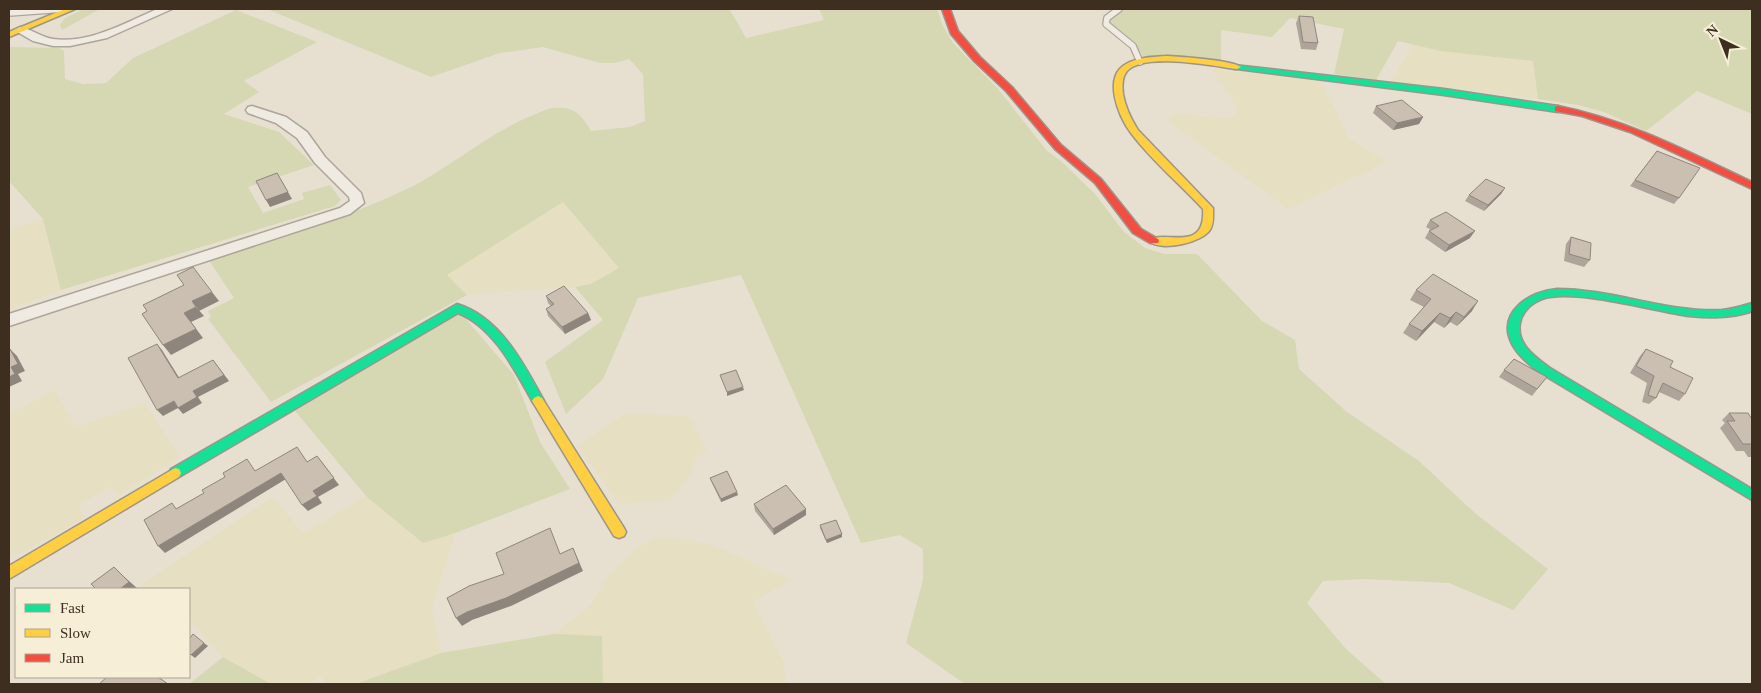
<svg xmlns="http://www.w3.org/2000/svg" width="1761" height="693" viewBox="0 0 1761 693" font-family="Georgia,serif">
  <rect width="100%" height="100%" fill="#e7e0d1"/>
  <g fill="#e6dfc2">
    <path d="M1413,45L1440,51L1533,61L1538,99L1391,81Z"/>
    <path d="M1212,69L1322,82L1349,138L1387,162L1288,209L1172,124L1169,118L1177,114L1230,118L1236,114L1238,109Z"/>
    <path d="M563,202L619,268L591,284L575,287L467,295L447,275Z"/>
    <path d="M43,219L61,290L9,309V230Z"/>
    <path d="M54,390L76,427L145,403L180,457L118,496L112,486L79,505L84,518L19,554L9,553V414Z"/>
    <path d="M626,413L689,416L707,451L696,458L691,474L671,500L619,504L578,445Z"/>
    <path d="M366,496L423,543L455,533L432,608L441,653L356,684H328L320,676L310,684H271L223,657L189,621V589L137,588L273,497L303,533Z"/>
    <path d="M673,537L712,545L791,580L753,602L784,663L786,684H603L602,636L553,634L588,608L608,576L637,548L653,538Z"/>
  </g>
  <g fill="#d6d7b3">
    <path d="M84,9H100L62,30L60,25L65,18Z"/>
    <path d="M267,9H734L730,10L746,38L824,20L819,9H937L942,24L953,43L998,89L1047,151L1061,161L1095,194L1124,232L1145,248L1164,254H1197L1262,321L1295,340L1299,369L1347,412L1419,461L1476,514L1548,569L1513,610L1449,583L1364,579L1323,581L1307,603L1347,650L1386,684H965L906,643L923,580V549L900,535L861,543L741,275L638,298L603,379L566,414L545,362L603,320L575,287L591,284L619,268L563,202L447,275L467,295L271,402L208,319L211,317L208,311L234,298L208,259C276,238 345,219 409,188C451,167 487,134 531,116C537,114 545,109 552,108C573,106 581,113 591,131L630,127L645,121L643,74L629,59L615,63H600L543,47L500,53L431,77Z"/>
    <path d="M1123,9H1752V114L1697,91L1646,131L1604,112L1578,105L1538,99L1533,61L1440,51L1398,41L1376,80L1334,74L1344,29L1290,18L1272,37L1221,30V60L1188,57L1144,58C1136,42 1118,36 1109,21Z"/>
    <path d="M236,10L317,42L244,81L259,92L224,114L279,132L314,165L248,187L263,213L304,199L302,193L330,185L341,200L335,206L61,290L43,219L9,181V47L59,48L64,51L65,79L83,84L106,83L133,58Z"/>
    <path d="M456,314L465,318L514,375L540,442L570,489L455,533L423,543L366,496L295,411Z"/>
    <path d="M553,634L602,636L603,684H356L441,653Z"/>
    <path d="M223,657L271,684H189Z"/>
  </g>
  <g fill="none" stroke-linecap="round" stroke-linejoin="round">
    <defs>
      <g id="lane">
        <path d="M1119,9L1107,18L1106,24L1133,46L1140,62"/>
        <path d="M9,13L64,9"/>
      </g>
      <g id="street">
        <path d="M157,9H172L107,38L70,46H53L33,41L14,30L20,27C32,29 40,37 53,39C89,44 125,23 157,9Z"/>
        <path d="M252,106L286,117L307,132L325,157L361,193L364,203L350,214L9,326V314L340,208L350,201L349,197L315,163L297,138L276,123L248,113L246,110L248,107Z"/>
      </g>
      <g id="fast">
        <path d="M1234,65L1444,89L1558,106L1562,109L1558,112L1444,95L1237,69H1234Z"/>
        <path d="M1557,289C1613,289 1667,313 1722,310C1733,309 1742,306 1752,303V311L1750,312C1729,318 1711,318 1689,316C1653,311 1574,288 1542,299C1531,303 1522,312 1520,323C1516,344 1535,357 1550,368L1752,489V500L1542,374C1531,366 1519,357 1512,344C1496,312 1530,291 1557,289Z"/>
        <path d="M457,304C500,317 524,364 544,401L542,404H534C515,371 495,328 458,313L179,477L175,478L171,477L169,473L171,469Z"/>
      </g>
      <g id="slow">
        <path d="M65,9H75L9,37V32Z"/>
        <path d="M1167,56C1182,57 1231,60 1241,67L1237,69C1213,66 1144,52 1127,71C1122,77 1122,86 1123,94C1125,106 1131,119 1138,130L1213,208C1213,215 1214,221 1211,228C1204,243 1160,252 1149,241C1162,228 1206,255 1203,209C1180,184 1152,161 1131,133C1119,117 1102,77 1126,64C1138,57 1153,57 1167,56Z"/>
        <path d="M538,396L542,398L624,528L626,532L624,536L619,538L614,536L534,404L532,401L534,398Z"/>
        <path d="M175,468L179,469L181,473L179,477L9,579V566Z"/>
      </g>
      <g id="jam">
        <path d="M942,9H950L958,31L980,57L1012,87L1061,145L1101,179L1141,229L1158,239L1159,241L1158,243H1150L1133,233L1095,183L1055,149L1006,91L974,61L951,34Z"/>
        <path d="M1558,106C1628,120 1689,152 1752,182V189L1630,132L1582,116L1555,111V107Z"/>
      </g>
    </defs>
    <use href="#lane" stroke="#ada599" stroke-width="8"/>
    <use href="#street" stroke="#ada599" stroke-width="3"/>
    <use href="#fast" stroke="#9c958a" stroke-width="3"/>
    <use href="#slow" stroke="#9c958a" stroke-width="3"/>
    <use href="#jam" stroke="#9c958a" stroke-width="3"/>
    <use href="#lane" stroke="#efebe3" stroke-width="5.5"/>
    <use href="#street" fill="#efebe3" fill-rule="evenodd"/>
    <use href="#fast" fill="#16e098" fill-rule="evenodd"/>
    <use href="#slow" fill="#ffcf43" fill-rule="evenodd"/>
    <use href="#jam" fill="#f24e42" fill-rule="evenodd"/>
  </g>
  <g fill="#afa499">
    <path d="M1299,16L1318,43L1316,50L1301,49L1296,23Z"/>
    <path d="M1376,106L1423,117L1419,124L1393,130L1373,113Z"/>
    <path d="M1657,151L1679,198L1674,204L1630,186Z"/>
    <path d="M1505,188L1501,194L1484,211L1465,201L1469,195Z"/>
    <path d="M1430,220L1470,238L1445,252L1425,238L1429,231L1431,230L1426,227Z"/>
    <path d="M1571,237L1590,260L1584,267L1564,261L1566,244Z"/>
    <path d="M1416,290L1472,311L1457,326L1450,322L1444,328L1434,322L1416,341L1403,333L1409,324L1424,307L1410,300Z"/>
    <path d="M546,296L588,313L591,320L565,334L548,316L546,309L551,306L548,303Z"/>
    <path d="M1646,349L1670,367L1685,394L1679,401L1659,392L1656,398L1649,404L1642,402L1647,383L1630,373L1640,356Z"/>
    <path d="M1504,370L1547,377L1532,396L1499,377Z"/>
    <path d="M1729,413L1752,419V457H1748L1744,451H1736L1720,428L1725,423L1722,420Z"/>
    <path d="M710,478L738,495L721,502L711,481Z"/>
    <path d="M754,504L806,515L774,535L755,511Z"/>
    <path d="M820,525L842,534V537L827,543L820,528Z"/>
  </g>
  <g fill="#8e867d">
    <path d="M1423,117L1419,124L1393,130L1397,123Z"/>
    <path d="M277,173L292,199L270,207L266,200Z"/>
    <path d="M1505,188L1501,194L1484,211L1488,205Z"/>
    <path d="M1475,231L1470,238L1445,252L1449,245Z"/>
    <path d="M212,292L219,301L199,311L192,301Z"/>
    <path d="M1478,301L1472,311L1457,326L1464,317Z"/>
    <path d="M196,307L204,316L191,322L203,338L171,355L163,345L184,313Z"/>
    <path d="M1456,312L1450,322L1444,328L1450,318Z"/>
    <path d="M588,313L591,320L565,334L562,327Z"/>
    <path d="M1440,313L1434,322L1416,341L1422,331Z"/>
    <path d="M157,344L162,350L183,384L178,378Z"/>
    <path d="M10,349L17,356L25,371L18,374L22,381L9,387Z"/>
    <path d="M213,360L229,381L198,397L202,403L183,414L178,408L163,416L157,410L193,391Z"/>
    <path d="M743,387L744,390L727,396V392Z"/>
    <path d="M317,456L339,485L318,497L322,503L308,511L302,505L313,491Z"/>
    <path d="M281,473L286,479L165,553L158,546Z"/>
    <path d="M737,492L738,495L721,502V499Z"/>
    <path d="M806,509V515L774,535L773,529Z"/>
    <path d="M842,534V537L827,543L826,540Z"/>
    <path d="M573,548L583,571L511,606L472,620L462,626L456,618Z"/>
    <path d="M114,567L121,574L137,588L135,589H120Z"/>
    <path d="M204,643L208,646L195,658L191,655Z"/>
  </g>
  <g fill="#cbbfb2" stroke="#8e867d">
    <path d="M1299,16L1313,17L1318,43L1303,42Z"/>
    <path d="M1402,100L1423,117L1397,123L1376,106Z"/>
    <path d="M1657,151L1700,168L1679,198L1635,180Z"/>
    <path d="M277,173L288,192L266,200L256,181Z"/>
    <path d="M1486,179L1505,188L1488,205L1469,195Z"/>
    <path d="M1446,212L1475,231L1449,245L1429,231L1439,226L1430,220Z"/>
    <path d="M1571,237L1591,243L1590,260L1569,254Z"/>
    <path d="M193,267L212,292L192,301L196,307L184,313L196,329L163,345L142,314L147,311L143,305L184,285L177,275Z"/>
    <path d="M1433,274L1478,301L1464,317L1456,312L1450,318L1440,313L1422,331L1409,324L1431,299L1416,290Z"/>
    <path d="M564,286L588,313L562,327L546,309L554,304L546,296Z"/>
    <path d="M157,344L178,378L213,360L224,375L193,391L197,397L178,408L174,401L157,410L128,358Z"/>
    <path d="M9,349H10L18,364L11,367L15,374L9,377Z"/>
    <path d="M1646,349L1673,361L1670,367L1693,378L1685,394L1663,383L1656,398L1648,395L1654,376L1636,366Z"/>
    <path d="M1514,359L1547,377L1537,389L1504,370Z"/>
    <path d="M736,370L743,387L727,392L720,375Z"/>
    <path d="M1729,413H1748L1752,419V445L1751,444H1743L1727,421H1735Z"/>
    <path d="M297,447L307,462L317,456L334,478L313,491L317,496L302,505L281,473L158,546L144,520L172,503L176,509L204,493L202,490L225,477L223,473L247,459L255,471Z"/>
    <path d="M727,471L737,492L721,499L710,478Z"/>
    <path d="M786,485L806,509L773,529L754,504Z"/>
    <path d="M836,520L842,534L826,540L820,525Z"/>
    <path d="M550,528L560,554L573,548L579,563L506,598L467,612L456,618L447,598L469,586L504,574L496,553Z"/>
    <path d="M114,567L129,582L120,589H96L91,584Z"/>
    <path d="M193,634L204,643L191,655L189,653V639Z"/>
    <path d="M107,677H158L168,684H99Z"/>
  </g>
  <rect width="1761" height="693" fill="none" stroke="#3d2e20" stroke-width="20"/>
  <rect x="15" y="588" width="175" height="90" fill="#f7eed8" stroke="#ada18e"/>
  <rect x="25" y="604" width="25" height="8" fill="#16e098" stroke="#ada18e"/>
  <text x="60" y="613" font-size="15" fill="#3d2e20">Fast</text>
  <rect x="25" y="629" width="25" height="8" fill="#ffcf43" stroke="#ada18e"/>
  <text x="60" y="638" font-size="15" fill="#3d2e20">Slow</text>
  <rect x="25" y="654" width="25" height="8" fill="#f24e42" stroke="#ada18e"/>
  <text x="60" y="663" font-size="15" fill="#3d2e20">Jam</text>
  <g transform="translate(1721 40) rotate(317)" stroke="#f7eed8" stroke-width="4" paint-order="stroke">
  <path d="M0-4L9 19L0 12L-9 19Z" fill="#3d2e20"/>
  <text y="-8" font-size="14" font-weight="bold" text-anchor="middle" fill="#3d2e20">N</text>
  </g>
</svg>
